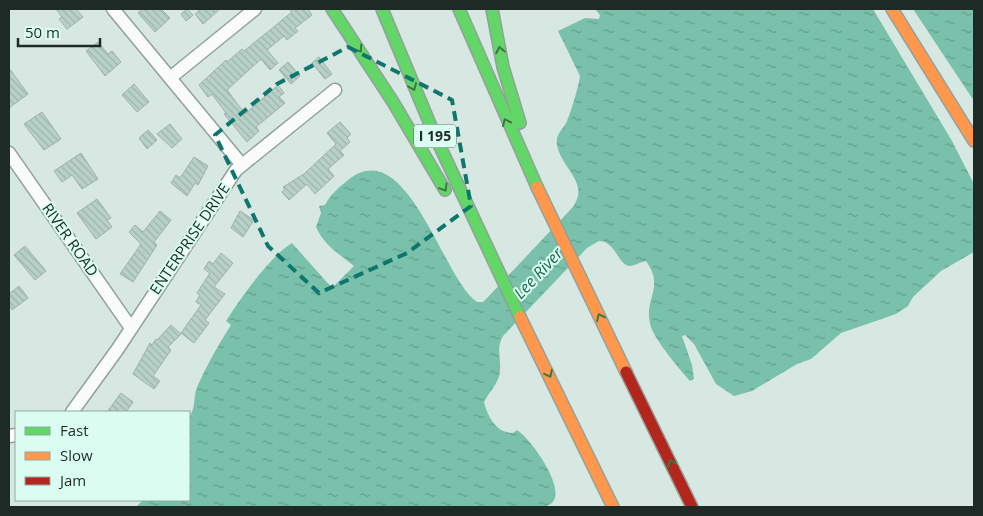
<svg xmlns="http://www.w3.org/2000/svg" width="983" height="516" viewBox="0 0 983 516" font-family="'Open Sans',sans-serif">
  <defs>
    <pattern id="water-ripples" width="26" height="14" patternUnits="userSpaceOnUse" patternTransform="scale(1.25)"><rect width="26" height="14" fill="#7ac1ab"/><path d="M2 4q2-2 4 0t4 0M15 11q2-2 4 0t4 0" fill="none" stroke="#639d8b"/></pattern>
    <pattern id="building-back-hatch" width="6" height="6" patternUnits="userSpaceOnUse" patternTransform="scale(1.25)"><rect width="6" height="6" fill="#b8d1c8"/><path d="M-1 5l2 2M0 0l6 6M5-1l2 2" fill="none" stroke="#9eb4ac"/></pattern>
  </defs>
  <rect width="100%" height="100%" fill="#d6e8e1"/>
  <g fill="url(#water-ripples)">
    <path d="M595,9H873L952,141L974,184V252L941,271L913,297L908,306L896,314L841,333L811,359L797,364L752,391L734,396L716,384L694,344L685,335L682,336L692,365L694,379L690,381C680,370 655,340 651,327C642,298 666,289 646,261C640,262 634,266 630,266C618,266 616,241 599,241L587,248L503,336C496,348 501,357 500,370C500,382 489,392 484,402C488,417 496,433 513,433L517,430C531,439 563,484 554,500C551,506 545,506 540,507H136L143,500H189V417C196,408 193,398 197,387C207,365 218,345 231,325L226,321C239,300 271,255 292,243L332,288L354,266C340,255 323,244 316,227L321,213L319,206L325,205C331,194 338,188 348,180C407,132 443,280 477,302H483L488,297L572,208C591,183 562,170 557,145C555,134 563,130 567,121C571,112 579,85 580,76L558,31L585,18L599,19L600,15Z"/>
    <path d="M913,9H974V101Z"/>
  </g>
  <g fill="url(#building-back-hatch)" stroke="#a2b0ab">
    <path d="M56,9H76L83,17L67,29L59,19L62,17Z"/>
    <path d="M143,9H161L170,18L155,32L138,13Z"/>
    <path d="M187,9L193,15L186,21L181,14Z"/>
    <path d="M201,9H220L203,24L195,14Z"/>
    <path d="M289,9H308L312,15L295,28L298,31L287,40L284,36L267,50L278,63L270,70L261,59L227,90L245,114L278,85L284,93L279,97L285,103L256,127L259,131L247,142L224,114L226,113L212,94L208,97L199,85L226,60L227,62L242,49L244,51L292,12Z"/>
    <path d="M98,42L108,54L112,51L121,62L105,76L86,51Z"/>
    <path d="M319,57L332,74L325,79L312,63Z"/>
    <path d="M288,62L300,76L291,84L279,70Z"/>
    <path d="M9,68L28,94L9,108Z"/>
    <path d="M134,84L149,102L137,112L122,95Z"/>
    <path d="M42,112L61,139L44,150L24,124Z"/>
    <path d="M340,122L351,134L347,138L350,142L340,151L344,155L328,169L334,176L315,194L307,184L289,200L282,192L285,189L283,187L304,174L336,144L327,133Z"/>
    <path d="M170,124L182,139L172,148L157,134Z"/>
    <path d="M148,130L157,140L147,149L139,138Z"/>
    <path d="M81,153L98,179L82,189L72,175L62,182L54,171Z"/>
    <path d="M194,157L208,166L198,185L195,183L187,196L171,183L176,175L180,178Z"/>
    <path d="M97,199L111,218L107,220L112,227L96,239L77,213Z"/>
    <path d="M160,211L171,220L154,242L157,245L133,282L120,274L141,244L129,232L135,225L143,232Z"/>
    <path d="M240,211L254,220L243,237L231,228Z"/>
    <path d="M25,246L46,271L35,280L14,255Z"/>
    <path d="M221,253L233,263L214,287L225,294L205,320L209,323L194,343L181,333L201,305L196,302L200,295L197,293L210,273L204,269L209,261L213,264Z"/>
    <path d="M19,286L28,298L12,310L9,305V294Z"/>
    <path d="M171,325L181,334L168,347L171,350L153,376L160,381L154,389L133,374L150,343L152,345L156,339L157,340Z"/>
    <path d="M121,393L133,402L126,412H107Z"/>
  </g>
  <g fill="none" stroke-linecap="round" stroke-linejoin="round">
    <defs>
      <g id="street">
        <path d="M113,9L242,165"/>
        <path d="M170,78L255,9"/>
        <path d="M9,153L131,328"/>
        <path d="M72,412L117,350L236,170L335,90"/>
        <path d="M9,436L16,435"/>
      </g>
      <g id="fast">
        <path d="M332,9L393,102L445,190"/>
        <path d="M382,9L435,136L520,317"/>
        <path d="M459,9L537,187"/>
        <path d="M492,9L503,67L520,123"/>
      </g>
      <g id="slow">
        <path d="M892,9L974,141"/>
        <path d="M537,187L626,372"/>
        <path d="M520,317L613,507"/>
      </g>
      <path id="jam" d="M626,372L692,507"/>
    </defs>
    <use href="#street" stroke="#93a09b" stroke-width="15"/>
    <use href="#fast" stroke="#93a09b" stroke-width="14"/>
    <use href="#slow" stroke="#93a09b" stroke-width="14"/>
    <use href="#jam" stroke="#93a09b" stroke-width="14"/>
    <use href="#street" stroke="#f9fcfa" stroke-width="12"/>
    <use href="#fast" stroke="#63d668" stroke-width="11"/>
    <use href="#slow" stroke="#ff974d" stroke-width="11"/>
    <use href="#jam" stroke="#b3261e" stroke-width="11"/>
  </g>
  <defs><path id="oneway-chevron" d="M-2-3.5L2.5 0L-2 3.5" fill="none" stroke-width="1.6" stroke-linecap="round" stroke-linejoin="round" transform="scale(1.25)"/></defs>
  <g stroke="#3c7743">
    <use href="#oneway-chevron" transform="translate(359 49) rotate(56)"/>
    <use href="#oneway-chevron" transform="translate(500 50) rotate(-101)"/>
    <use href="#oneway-chevron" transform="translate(413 87) rotate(67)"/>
    <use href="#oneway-chevron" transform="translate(506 122) rotate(-114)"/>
    <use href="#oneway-chevron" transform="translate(444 188) rotate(59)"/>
    <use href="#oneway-chevron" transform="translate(600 317) rotate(-116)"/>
    <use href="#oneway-chevron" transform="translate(549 374) rotate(64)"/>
    <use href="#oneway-chevron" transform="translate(671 463) rotate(-116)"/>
  </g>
  <path fill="none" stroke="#0f766e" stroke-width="4" stroke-dasharray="10 6" stroke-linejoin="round" d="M348,47L452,100L471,206L407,253L319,293L268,246L215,135L277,84Z"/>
  <g text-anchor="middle" stroke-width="4" stroke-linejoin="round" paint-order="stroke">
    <rect fill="#dbfdf1" stroke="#566962" stroke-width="1" x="414" y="124.5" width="42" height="23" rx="4"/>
    <g font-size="14" font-weight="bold" fill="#1d2a25">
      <text x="435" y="141">I 195</text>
    </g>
    <g font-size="15" fill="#1d2a25" stroke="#dbfdf1">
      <text transform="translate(190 239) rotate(-56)" y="5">ENTERPRISE DRIVE</text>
      <text transform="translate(70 240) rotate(55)" y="5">RIVER ROAD</text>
    </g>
    <g font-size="16" font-style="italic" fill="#1c6450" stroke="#dbfdf1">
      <text transform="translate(538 273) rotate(-47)" y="6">Lee River</text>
    </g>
  </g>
  <rect width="983" height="516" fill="none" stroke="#1d2a25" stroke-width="20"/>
  <rect x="15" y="411" width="175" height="90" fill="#dbfdf1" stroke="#8fa99f"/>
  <rect x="25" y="427" width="25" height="8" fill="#63d668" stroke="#8fa99f"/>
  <text x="60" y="436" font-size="15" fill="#1d2a25">Fast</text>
  <rect x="25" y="452" width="25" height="8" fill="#ff974d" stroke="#8fa99f"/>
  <text x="60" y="461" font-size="15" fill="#1d2a25">Slow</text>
  <rect x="25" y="477" width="25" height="8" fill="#b3261e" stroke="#8fa99f"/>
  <text x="60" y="486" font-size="15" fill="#1d2a25">Jam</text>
  <path d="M18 38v8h82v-8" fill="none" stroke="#1d2a25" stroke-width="2.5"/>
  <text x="25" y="38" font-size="15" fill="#1d2a25" stroke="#dbfdf1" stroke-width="4" paint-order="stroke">50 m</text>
</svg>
